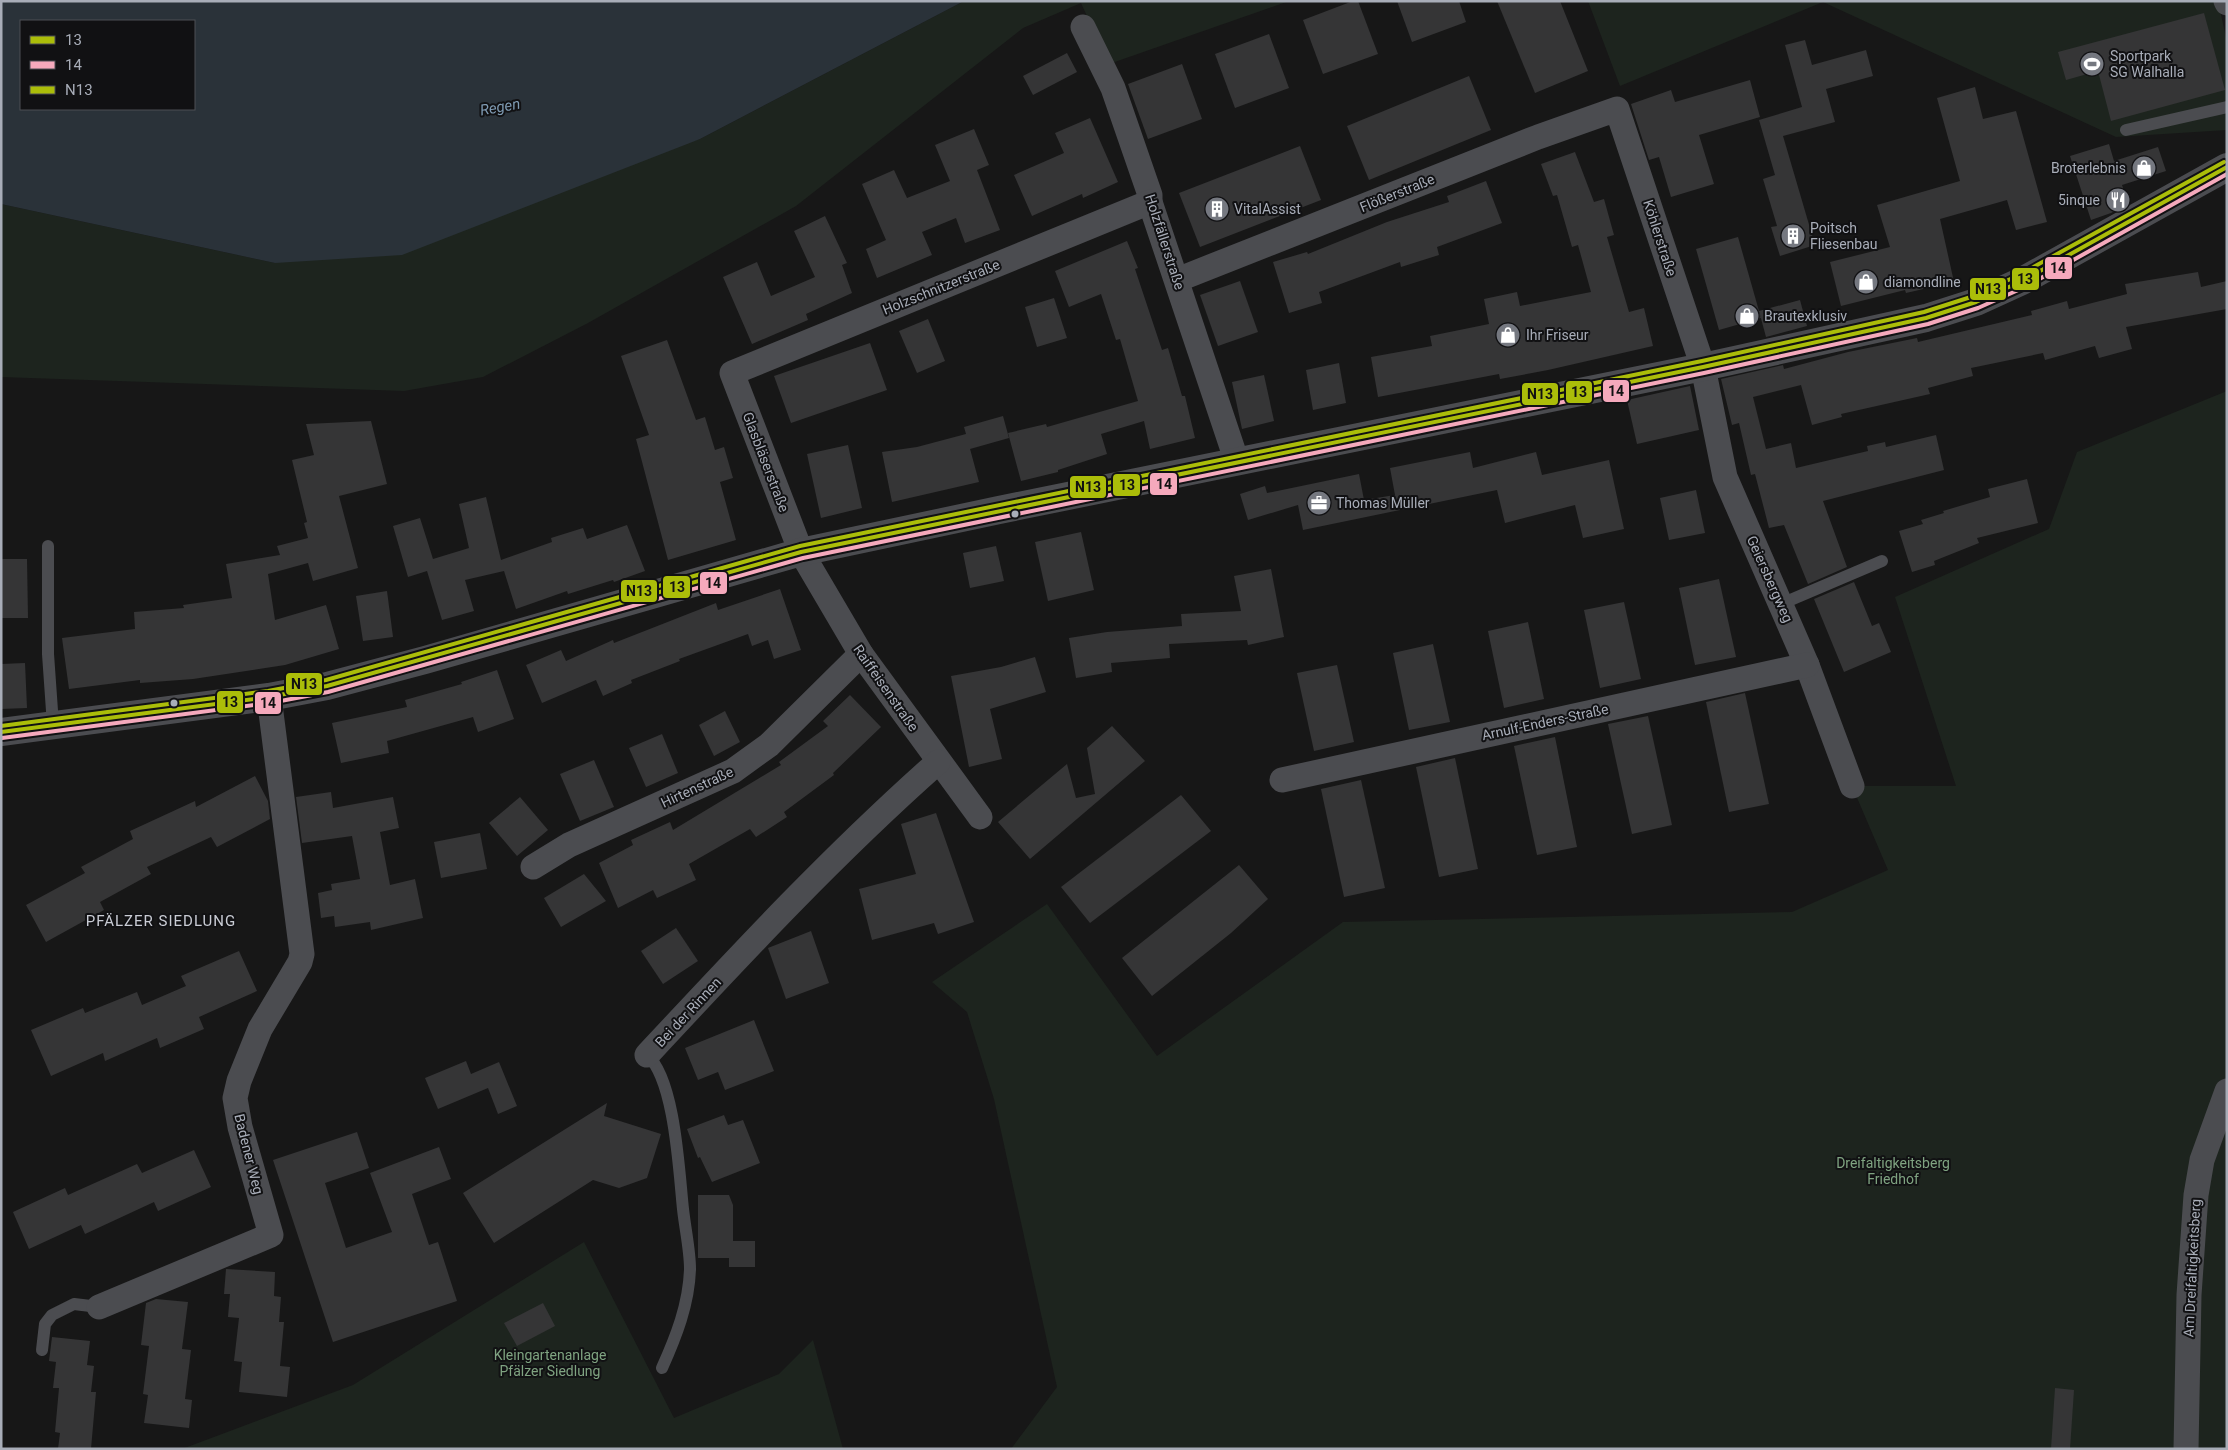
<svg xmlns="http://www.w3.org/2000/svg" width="2228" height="1450" viewBox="0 0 2228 1450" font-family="Roboto,sans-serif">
  <rect width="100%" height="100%" fill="#171717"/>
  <g fill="#1d241e">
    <path d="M964,1H1289L1109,64L1081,3L1023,28L796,206L588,323L483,377L404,391L1,377V204L275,263L700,139Z"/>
    <path d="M1588,1H2218L2227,42V130L2116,137L1823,2L1620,86Z"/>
    <path d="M2227,391V1449H1011L1057,1387L994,1099L967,1012L932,982L1047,904L1157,1056L1343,922L1792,912L1888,870L1852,786H1956L1895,597L2049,529L2077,452Z"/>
    <path d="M584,1242L674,1418L779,1374L813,1340L843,1449H795L780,1376L795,1449H182L353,1385Z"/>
  </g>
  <path fill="#2a3239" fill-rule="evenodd" d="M1,1H964L700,139L402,255L275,263L1,204ZM21,21H194V109H21Z"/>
  <g fill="#353536">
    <path d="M1353,1H1358L1378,54L1323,74L1303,20Z"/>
    <path d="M1397,1H1459L1466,22L1412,42Z"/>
    <path d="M1497,1H1560L1588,71L1535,93Z"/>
    <path d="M2204,13L2225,90L2111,121L2098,71L2066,80L2058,52Z"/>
    <path d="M1269,34L1289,88L1235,108L1215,54Z"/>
    <path d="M1805,40L1812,65L1866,50L1873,76L1826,89L1835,122L1783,136L1815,245L1780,256L1771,227L1777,226L1763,179L1775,175L1759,120L1802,107L1785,45Z"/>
    <path d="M1067,53L1077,72L1033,95L1023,76Z"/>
    <path d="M1182,64L1202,119L1148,139L1128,84Z"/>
    <path d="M1469,76L1491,130L1369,180L1347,126Z"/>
    <path d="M1750,80L1760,117L1699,135L1714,184L1671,197L1659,157L1649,160L1631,104L1671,90L1675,102Z"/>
    <path d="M1975,87L1983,119L2016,111L2047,222L2016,230L2007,200L1940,219L1954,282L1906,293L1905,290L1841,306L1830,262L1890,247L1877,205L1960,181L1937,98Z"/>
    <path d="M1090,118L1118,182L1083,198L1082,194L1032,216L1014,175L1064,153L1055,133Z"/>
    <path d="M974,129L989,165L977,170L1000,230L965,243L956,218L922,232L932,255L877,278L866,249L886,240L862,184L894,170L907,198L950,181L935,145Z"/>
    <path d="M2109,144L2114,161L2158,147L2166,171L2122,185L2128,204L2111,213L2091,220L2070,156Z"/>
    <path d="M1300,146L1321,200L1200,247L1179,193Z"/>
    <path d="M1575,152L1594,202L1604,199L1614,235L1607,237L1629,312L1644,308L1653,346L1548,370L1500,379L1499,374L1378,397L1371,357L1432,346L1430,336L1489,324L1484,299L1517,292L1520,306L1591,292L1578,245L1572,247L1557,195L1553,196L1541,164Z"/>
    <path d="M1486,181L1502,223L1437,247L1439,255L1401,267L1400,262L1319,292L1322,303L1289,313L1273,262L1307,252L1308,254L1387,222L1449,202L1447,196Z"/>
    <path d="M825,216L847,263L842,265L852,293L806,314L808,320L752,344L723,277L757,262L771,296L815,277L794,231Z"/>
    <path d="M1738,237L1761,318L1719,330L1696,249Z"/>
    <path d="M1127,241L1138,268L1135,269L1162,350L1168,348L1182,396H1185L1195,438L1150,449L1144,421L1101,434L1107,454L1058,470V472L1021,481L1008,433L1046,424L1047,427L1138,401L1120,339L1116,340L1101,294L1069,307L1055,271Z"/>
    <path d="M2198,272L2201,287L2227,281V309L2126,327L2132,349L2099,358L2095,346L2045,360L2043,353L1971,368L1973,376L1928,388L1930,394L1841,414L1842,417L1812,425L1801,385L1753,397L1766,449L1791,443L1796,468L1868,451L1867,446L1885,442L1886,447L1936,435L1944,470L1823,501L1847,567L1808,584L1784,525L1769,528L1755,474L1751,475L1739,423L1732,425L1721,379L1783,365L1784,369L1848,352L1917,338L1918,342L2032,315L2031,311L2067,301L2069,309L2127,294L2125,284Z"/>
    <path d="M1240,281L1258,332L1218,346L1200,295Z"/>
    <path d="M1054,298L1067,338L1037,347L1025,307Z"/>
    <path d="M1800,300L1807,326L1766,337L1759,311Z"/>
    <path d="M928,319L945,361L917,373L899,331Z"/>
    <path d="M667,340L696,420L705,417L715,450L724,447L733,478L720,482L736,540L668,560L636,439L649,435L621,356Z"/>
    <path d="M870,343L887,390L791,423L774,376Z"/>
    <path d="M1339,363L1346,403L1313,410L1306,370Z"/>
    <path d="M1264,375L1274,421L1242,429L1232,382Z"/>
    <path d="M1690,386L1699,430L1637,444L1627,400Z"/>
    <path d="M1003,416L1009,438L970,449L966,434L979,482L892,502L882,452L917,447L966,434L964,427Z"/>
    <path d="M371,421L387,484L339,496L358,568L313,581L308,563L268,574L275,620L326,605L339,649L285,665L193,679L140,683V680L69,689L62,638L135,629L134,612L184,608L183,605L232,598L226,564L280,555L277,546L308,538L304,523L307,522L292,460L314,455L306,424Z"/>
    <path d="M848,445L862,508L821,518L807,454Z"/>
    <path d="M1470,452L1473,468L1536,452L1542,475L1609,460L1624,529L1583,538L1575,505L1505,523L1497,490L1303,530L1298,505L1248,520L1240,494L1265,486L1267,493L1359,474L1364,500L1395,495L1390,468Z"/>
    <path d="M2027,479L2038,523L1977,538L1979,543L1934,561L1935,565L1912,572L1899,531L1923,524L1921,520L1944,513L1943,511L1990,497L1988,489Z"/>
    <path d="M1696,490L1705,533L1669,540L1660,498Z"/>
    <path d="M486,497L501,560L552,542L551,538L583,528L587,539L627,525L645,571L614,582L613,580L568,594L567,591L516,609L504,571L465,580L474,611L442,620L427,571L408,577L393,526L420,518L433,559L469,548L459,504Z"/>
    <path d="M1081,532L1094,590L1048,601L1035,542Z"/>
    <path d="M996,546L1004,581L970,588L963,553Z"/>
    <path d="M1,559H27L28,618H1Z"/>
    <path d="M1271,569L1284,637L1248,645L1247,640L1169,644L1170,658L1111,663L1112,672L1076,678L1069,638L1107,632L1182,626L1181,614L1241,611L1234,576Z"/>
    <path d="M1719,579L1736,657L1695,665L1679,588Z"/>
    <path d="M1854,582L1872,626L1879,623L1891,652L1844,672L1814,599Z"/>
    <path d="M780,589L801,650L774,659L768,640L752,646L748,634L679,659L680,661L631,680L632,683L603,696L596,680L542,703L526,665L561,650L566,661L613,640L614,643L716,603L718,610Z"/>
    <path d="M387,591L393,637L363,641L356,596Z"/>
    <path d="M1624,602L1641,679L1600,688L1584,610Z"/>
    <path d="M1528,622L1544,699L1504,708L1488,631Z"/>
    <path d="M1433,644L1450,722L1409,730L1393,653Z"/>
    <path d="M1035,657L1046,692L990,709L1002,759L969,767L951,676L1001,667Z"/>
    <path d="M25,663L27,708L1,709V664Z"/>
    <path d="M1337,665L1354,742L1314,751L1297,673Z"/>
    <path d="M497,670L514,719L478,732L473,717L387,741L389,753L341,763L332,723L407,707L405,700L462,684L461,682Z"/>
    <path d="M1745,693L1769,804L1729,812L1706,702Z"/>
    <path d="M850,695L881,727L833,773L834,775L784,812L787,817L756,837L750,829L689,864L696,880L657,898L653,890L618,908L599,863L633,845L631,840L670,822L673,830L781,765L779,762L828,726L823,721Z"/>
    <path d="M725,711L740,742L714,756L699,725Z"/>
    <path d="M1648,716L1672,825L1632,834L1608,724Z"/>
    <path d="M1112,726L1145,761L1030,859L998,822L1067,764L1076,798L1095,794L1087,748Z"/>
    <path d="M662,734L678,773L646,787L629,748Z"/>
    <path d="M1555,737L1577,847L1537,855L1514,746Z"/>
    <path d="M1455,758L1478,869L1439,877L1416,767Z"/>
    <path d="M594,760L614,807L580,821L560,774Z"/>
    <path d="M255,776L268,801L270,819L217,847L211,837L147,867L151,874L100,902L104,910L46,942L26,905L85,873L81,867L133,839L130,831L195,801L196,807Z"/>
    <path d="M1361,780L1385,888L1344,897L1321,789Z"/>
    <path d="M331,792L333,808L393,797L399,828L380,832L390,885L415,879L423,918L371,930L370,922L335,927L334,916L321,918L318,893L332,890L331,884L360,879L352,836L302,843L296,797Z"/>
    <path d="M1181,795L1211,831L1090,923L1061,887Z"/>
    <path d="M520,797L548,830L517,856L489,823Z"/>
    <path d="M936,813L974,922L938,934L934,923L872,940L859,889L916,874L901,824Z"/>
    <path d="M480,833L487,869L441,878L434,842Z"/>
    <path d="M1239,865L1268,899L1231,933L1152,996L1122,958Z"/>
    <path d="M584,874L606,901L561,927L544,898Z"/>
    <path d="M676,928L698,961L663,984L641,951Z"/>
    <path d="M811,931L829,983L786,999L768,948Z"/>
    <path d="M239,951L257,991L199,1017L204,1029L160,1048L157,1038L105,1061L103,1053L51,1076L31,1030L83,1008L85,1013L137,992L142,1005L186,986L181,976Z"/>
    <path d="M754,1020L774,1071L725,1090L718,1072L698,1080L685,1048Z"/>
    <path d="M466,1061L471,1074L499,1062L517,1106L498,1114L488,1088L438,1109L425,1078Z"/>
    <path d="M607,1103L604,1116L661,1134L647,1178L619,1188L593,1180L494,1243L463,1193Z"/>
    <path d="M724,1115L728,1125L743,1120L760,1163L712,1182L700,1157L698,1158L687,1129Z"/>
    <path d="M357,1132L369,1168L325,1183L346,1248L392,1232L370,1173L439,1147L451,1179L412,1194L429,1245L438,1242L457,1301L333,1342L273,1160Z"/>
    <path d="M194,1150L211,1187L158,1211L154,1202L85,1234L81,1225L29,1249L13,1212L65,1188L68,1195L137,1164L142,1173Z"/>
    <path d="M698,1195H729L733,1205V1241H755V1267H729V1258H698Z"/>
    <path d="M226,1269L275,1272L274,1296L281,1297L279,1322H284L280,1366L290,1367L287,1397L239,1392L242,1362L234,1361L239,1318L228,1317L230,1294H224Z"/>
    <path d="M156,1299L188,1302L182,1349L191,1350L185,1399L192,1400L189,1428L144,1423L148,1395L143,1394L149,1346L141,1345L146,1303Z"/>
    <path d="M543,1303L555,1326L517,1346L504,1323Z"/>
    <path d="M52,1337L90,1341L87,1365L94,1366L91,1392H96L91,1449H58L60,1433L55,1432L59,1388H53L56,1362L49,1361Z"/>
    <path d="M2055,1388L2074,1390L2070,1449H2051Z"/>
  </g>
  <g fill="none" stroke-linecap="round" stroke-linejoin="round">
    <g stroke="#4b4c50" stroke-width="12">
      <path d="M2126,130L2227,107"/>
      <path d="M48,546V654L53,725"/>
      <path d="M1781,604L1882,561"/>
      <path d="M647,1055C675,1079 679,1172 683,1209C685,1228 690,1250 690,1269C689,1304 676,1337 662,1368"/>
      <path d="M42,1350L45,1324L52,1315L74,1304L99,1307"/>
    </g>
    <g stroke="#4b4c50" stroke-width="25">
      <path d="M2226,1L2227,3"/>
      <path d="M1083,27L1113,88L1150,195V202L1237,462"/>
      <path d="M1177,280L1538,137L1617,109L1703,367L1725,477L1807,665L1852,786"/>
      <path d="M1282,780L1807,665"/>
      <path d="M980,817L861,654L801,552L732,373L1150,202"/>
      <path d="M533,867L569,845L733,771L769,745L861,654"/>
      <path d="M647,1055C741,954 834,854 938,762"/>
      <path d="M99,1307L271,1235L240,1127L235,1098L239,1081L260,1029L300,962L302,954L269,697"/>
      <path d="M2186,1449L2189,1295L2196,1195L2202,1160L2227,1091"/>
    </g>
    <path stroke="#4b4c50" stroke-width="28" d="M1,732L269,697L327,686L425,660L801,552L999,510L1703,367L1926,318L1976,302L2022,281L2227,167"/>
    <defs>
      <path id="bus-1" d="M1,732L269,697L327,686L801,552L1703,367L1926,318L1976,302L2022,281L2227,167"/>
      <path id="bus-2" d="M2,738L270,703L328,692L803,558L1704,373L1928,324L1978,308L2025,287L2227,174"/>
      <path id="bus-3" d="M1,726L268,691L326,680L800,546L1702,361L1924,312L1974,296L2019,275L2224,162"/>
    </defs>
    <use href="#bus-1" stroke="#111113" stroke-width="8"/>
    <use href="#bus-2" stroke="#111113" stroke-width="8"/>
    <use href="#bus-3" stroke="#111113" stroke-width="8"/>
    <use href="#bus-1" stroke="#abbd09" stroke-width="4"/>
    <use href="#bus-2" stroke="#f5a9bc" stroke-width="4"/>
    <use href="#bus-3" stroke="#abbd09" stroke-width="4"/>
  </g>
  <defs>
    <symbol id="stadium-disc" viewBox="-11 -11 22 22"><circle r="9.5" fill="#757880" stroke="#111113"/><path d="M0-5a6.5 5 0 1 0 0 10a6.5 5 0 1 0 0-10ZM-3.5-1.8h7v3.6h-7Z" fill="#fff"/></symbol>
    <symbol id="shop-disc" viewBox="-11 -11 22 22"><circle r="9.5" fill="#757880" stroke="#111113"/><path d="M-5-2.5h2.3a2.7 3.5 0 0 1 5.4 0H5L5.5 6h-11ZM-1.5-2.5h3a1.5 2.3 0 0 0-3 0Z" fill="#fff"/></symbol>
    <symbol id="restaurant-disc" viewBox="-11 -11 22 22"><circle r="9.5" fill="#757880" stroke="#111113"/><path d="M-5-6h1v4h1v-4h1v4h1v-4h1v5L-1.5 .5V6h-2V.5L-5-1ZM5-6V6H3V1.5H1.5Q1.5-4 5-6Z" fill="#fff"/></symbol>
    <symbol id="building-disc" viewBox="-11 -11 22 22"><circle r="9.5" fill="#757880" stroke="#111113"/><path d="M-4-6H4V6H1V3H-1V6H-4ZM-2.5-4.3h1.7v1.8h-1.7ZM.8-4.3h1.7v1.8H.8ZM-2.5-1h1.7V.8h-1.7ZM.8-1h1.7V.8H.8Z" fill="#fff"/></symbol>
    <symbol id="office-disc" viewBox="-11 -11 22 22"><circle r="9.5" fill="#757880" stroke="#111113"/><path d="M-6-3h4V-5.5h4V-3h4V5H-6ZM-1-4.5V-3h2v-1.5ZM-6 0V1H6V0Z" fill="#fff"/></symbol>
  </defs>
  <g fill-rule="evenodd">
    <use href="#stadium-disc" x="2078" y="50" width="28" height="28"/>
    <use href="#shop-disc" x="2130" y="154" width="28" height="28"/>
    <use href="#restaurant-disc" x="2104" y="186" width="28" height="28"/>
    <use href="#building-disc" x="1203" y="195" width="28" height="28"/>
    <use href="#building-disc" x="1779" y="222" width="28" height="28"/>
    <use href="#shop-disc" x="1852" y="268" width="28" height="28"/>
    <use href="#shop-disc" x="1733" y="302" width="28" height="28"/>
    <use href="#shop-disc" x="1494" y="321" width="28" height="28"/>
    <use href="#office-disc" x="1305" y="489" width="28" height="28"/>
  </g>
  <g fill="#a8adb8" stroke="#111113" stroke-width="2">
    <circle cx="1015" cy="514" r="4.5"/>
    <circle cx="174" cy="703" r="4.5"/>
  </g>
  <g text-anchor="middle" stroke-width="4" stroke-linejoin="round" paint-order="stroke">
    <g font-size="14" fill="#a8adb8" stroke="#111113" text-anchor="start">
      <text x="2110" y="61">Sportpark<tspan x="2110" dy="16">SG Walhalla</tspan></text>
      <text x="2126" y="173" text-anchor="end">Broterlebnis</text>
      <text x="2100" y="205" text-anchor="end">5inque</text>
      <text x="1234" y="214">VitalAssist</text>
      <text x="1810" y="233">Poitsch<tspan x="1810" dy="16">Fliesenbau</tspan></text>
      <text x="1884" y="287">diamondline</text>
      <text x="1764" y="321">Brautexklusiv</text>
      <text x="1526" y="340">Ihr Friseur</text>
      <text x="1336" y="508">Thomas Müller</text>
    </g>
    <g font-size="14" fill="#a8adb8" stroke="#111113">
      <text transform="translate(1397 193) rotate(-22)" y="5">Flößerstraße</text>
      <text transform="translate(1660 238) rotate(72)" y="5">Köhlerstraße</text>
      <text transform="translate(1165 242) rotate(72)" y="5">Holzfällerstraße</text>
      <text transform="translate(941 287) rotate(-22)" y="5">Holzschnitzerstraße</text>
      <text transform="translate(766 462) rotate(69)" y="5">Glasbläserstraße</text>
      <text transform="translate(1770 579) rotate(66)" y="5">Geiersbergweg</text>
      <text transform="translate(886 688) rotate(55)" y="5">Raiffeisenstraße</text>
      <text transform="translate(1545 722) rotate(-12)" y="5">Arnulf-Enders-Straße</text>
      <text transform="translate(697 787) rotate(-25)" y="5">Hirtenstraße</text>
      <text transform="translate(688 1012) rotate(-47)" y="5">Bei der Rinnen</text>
      <text transform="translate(249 1154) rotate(76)" y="5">Badener Weg</text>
      <text transform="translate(2192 1268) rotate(-87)" y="5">Am Dreifaltigkeitsberg</text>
    </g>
    <g font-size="14" fill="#7fa381" stroke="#111113">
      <text x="1893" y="1168">Dreifaltigkeitsberg<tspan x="1893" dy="16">Friedhof</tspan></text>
      <text x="550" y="1360">Kleingartenanlage<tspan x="550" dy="16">Pfälzer Siedlung</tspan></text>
    </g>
    <g font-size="15" font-style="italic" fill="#7f9bb3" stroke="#111113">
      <text transform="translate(500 107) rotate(-10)" y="5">Regen</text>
    </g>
    <g font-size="15" letter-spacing="1" fill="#c9ccd4" stroke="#111113">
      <text x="161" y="926">PFÄLZER SIEDLUNG</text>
    </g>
  </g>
  <g stroke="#111113" stroke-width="2">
    <rect x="2044" y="256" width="29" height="24" rx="5" fill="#f5a9bc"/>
    <rect x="2011" y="267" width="29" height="24" rx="5" fill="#abbd09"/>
    <rect x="1969" y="277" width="38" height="24" rx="5" fill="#abbd09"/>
    <rect x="1602" y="379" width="28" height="24" rx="5" fill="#f5a9bc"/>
    <rect x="1565" y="380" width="28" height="24" rx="5" fill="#abbd09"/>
    <rect x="1521" y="382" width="38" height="24" rx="5" fill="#abbd09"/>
    <rect x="1149" y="472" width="29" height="24" rx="5" fill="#f5a9bc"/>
    <rect x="1112" y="473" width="29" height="24" rx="5" fill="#abbd09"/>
    <rect x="1069" y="475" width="38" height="24" rx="5" fill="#abbd09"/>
    <rect x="699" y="571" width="29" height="24" rx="5" fill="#f5a9bc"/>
    <rect x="662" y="575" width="29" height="24" rx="5" fill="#abbd09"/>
    <rect x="620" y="579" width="38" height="24" rx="5" fill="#abbd09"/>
    <rect x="285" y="672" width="38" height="24" rx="5" fill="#abbd09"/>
    <rect x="216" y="690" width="28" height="24" rx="5" fill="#abbd09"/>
    <rect x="254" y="691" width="28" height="24" rx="5" fill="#f5a9bc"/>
  </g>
  <g font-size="14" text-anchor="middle" font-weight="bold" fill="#111">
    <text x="2058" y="273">14</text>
    <text x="2025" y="284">13</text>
    <text x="1988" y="294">N13</text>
    <text x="1616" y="396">14</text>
    <text x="1579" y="397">13</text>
    <text x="1540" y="399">N13</text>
    <text x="1164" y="489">14</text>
    <text x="1127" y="490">13</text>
    <text x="1088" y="492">N13</text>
    <text x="713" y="588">14</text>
    <text x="677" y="592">13</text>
    <text x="639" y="596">N13</text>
    <text x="304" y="689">N13</text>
    <text x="230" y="707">13</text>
    <text x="268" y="708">14</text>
  </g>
  <rect width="2228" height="1450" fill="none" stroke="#a8adb8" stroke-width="5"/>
  <rect x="20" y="20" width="175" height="90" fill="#111113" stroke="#4d4f55"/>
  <rect x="30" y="36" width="25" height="8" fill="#abbd09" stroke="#4d4f55"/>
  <text x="65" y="45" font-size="15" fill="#a8adb8">13</text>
  <rect x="30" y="61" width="25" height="8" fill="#f5a9bc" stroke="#4d4f55"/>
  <text x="65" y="70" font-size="15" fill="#a8adb8">14</text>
  <rect x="30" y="86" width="25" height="8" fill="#abbd09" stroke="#4d4f55"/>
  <text x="65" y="95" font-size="15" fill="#a8adb8">N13</text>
</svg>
